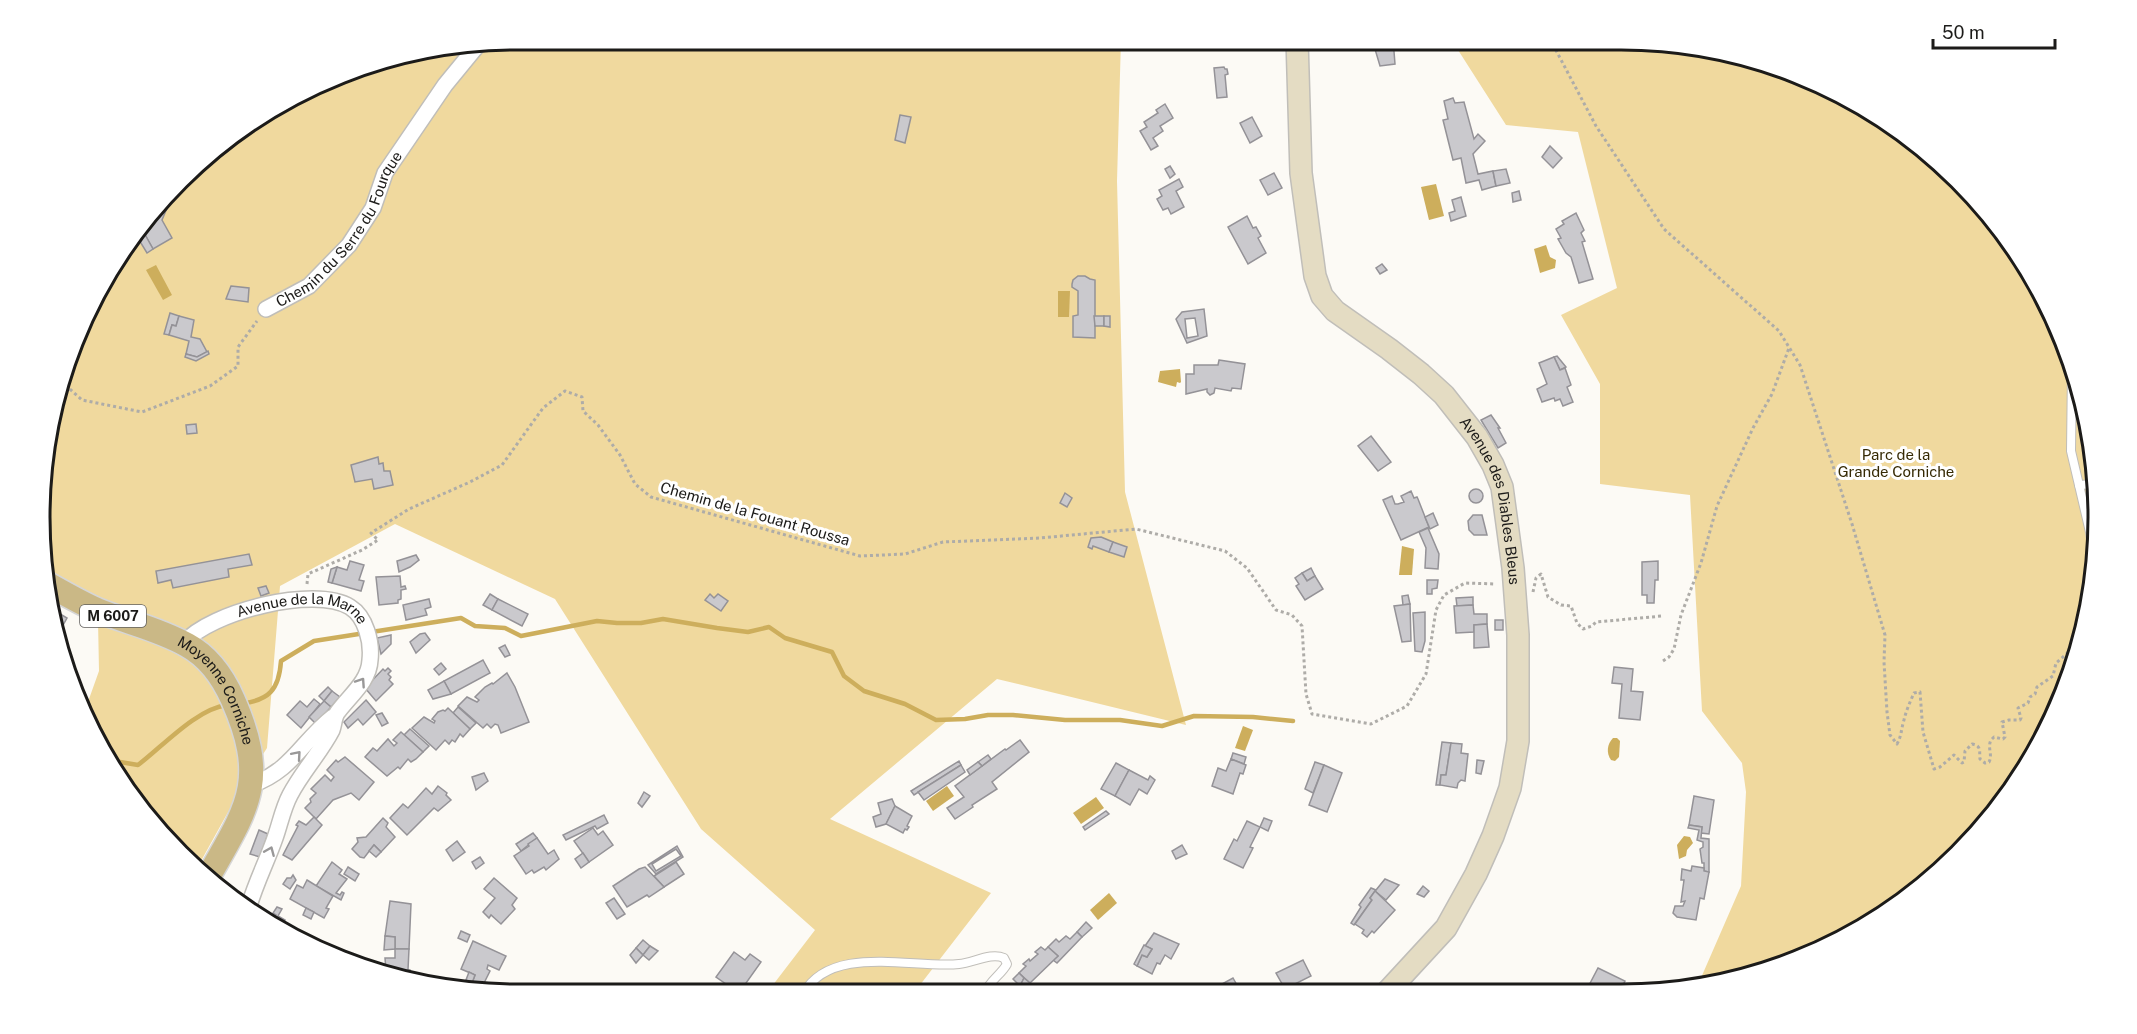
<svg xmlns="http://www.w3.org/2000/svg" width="2137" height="1034" viewBox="0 0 2137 1034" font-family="'Public Sans',sans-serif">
  <rect width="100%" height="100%" fill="#fcfaf5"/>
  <g fill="#f0d99e">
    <path d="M517,39H1121L1117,181L1125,492L1186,725L997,679L830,819L991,893L913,994H766L815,930L701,829L555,599L395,524L280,586L267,748L242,787L196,870L138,808L88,729L84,713L99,671L98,620L43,571L48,423L76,334L119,252L226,138L363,64Z"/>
    <path d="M1451,39H1620L1714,48L1803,76L1886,120L1958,179L2018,252L2062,334L2089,424L2098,517L2089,611L2061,700L1999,808L1911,896L1803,958L1697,987L1741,886L1746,792L1742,763L1702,711L1690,495L1600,484V384L1561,315L1617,288L1578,132L1506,125Z"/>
  </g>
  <g fill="#cdae5c">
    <path d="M1436,184L1444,216L1429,220L1421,187Z"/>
    <path d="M1546,245L1550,257L1556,260L1555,268L1540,273L1534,249Z"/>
    <path d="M156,265L172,295L163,300L146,270Z"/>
    <path d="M1058,291H1070L1069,317H1058Z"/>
    <path d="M1180,369L1181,382L1180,383L1177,382L1176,387L1158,382L1160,371Z"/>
    <path d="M1402,546L1414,549L1412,575H1399Z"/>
    <path d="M1243,726L1253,730L1245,751L1235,748Z"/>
    <path d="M1613,738H1617L1620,741L1619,757L1615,761L1611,760C1606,753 1607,744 1613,738Z"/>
    <path d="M947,786L954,796L933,811L926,801Z"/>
    <path d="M1096,797L1104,808L1081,824L1073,813Z"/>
    <path d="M1684,836L1690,837L1693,843L1687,850L1686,856L1679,859L1677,845Z"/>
    <path d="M1109,893L1117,903L1098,920L1090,910Z"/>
  </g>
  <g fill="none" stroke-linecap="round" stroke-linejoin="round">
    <g stroke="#cdae5c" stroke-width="4.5">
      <path d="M241,704C269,700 279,690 281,661L314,641L461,618L475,626L505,628L521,636L597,621L617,623H641L663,619L717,628L748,632L769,627L785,638L832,652L844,676L864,691L905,704L936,720L965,719L988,715H1013L1065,720H1120L1162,726L1194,716L1253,717L1293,721"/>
      <path d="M108,760L138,765C162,747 196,709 227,705"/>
    </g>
  </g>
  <g fill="#cac9cd" stroke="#949297" stroke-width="1.5" fill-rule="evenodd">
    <path d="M1372,39H1393L1395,64L1380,66Z"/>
    <path d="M1224,67L1225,69H1227L1228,74L1225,75L1227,97L1217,98L1214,68Z"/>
    <path d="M1453,98L1455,103L1464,102L1474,139L1478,134L1485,141L1473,154L1478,174L1493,171L1496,186L1482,190L1479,180L1466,183L1461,158L1453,160L1443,120L1448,119L1444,101Z"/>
    <path d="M1165,104L1173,118L1160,126L1163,131L1153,138L1158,146L1151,150L1140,131L1147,127L1144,122L1158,113L1156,110Z"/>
    <path d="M900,115L911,117L905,143L895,140Z"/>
    <path d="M1252,117L1262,136L1250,143L1240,123Z"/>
    <path d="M1550,146L1562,158L1553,168L1542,157Z"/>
    <path d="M1170,166L1175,174L1170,178L1165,169Z"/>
    <path d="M1506,169L1510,183L1496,186L1493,171Z"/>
    <path d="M1274,173L1282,188L1268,195L1260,180Z"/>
    <path d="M1179,179L1183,187L1176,191L1184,207L1171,214L1168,208L1163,210L1157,199L1162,196L1159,190Z"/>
    <path d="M1519,191L1521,200L1513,202L1512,193Z"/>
    <path d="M1461,197L1466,216L1451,221L1449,213L1455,211L1452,200Z"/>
    <path d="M165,203L163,206L167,208L162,220L172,238L153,249L143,231L147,229L144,225Z"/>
    <path d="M1576,213L1584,230L1581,233L1585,241L1582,242L1593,279L1579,283L1571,257L1566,253L1558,239L1561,238L1556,229L1564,224L1562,221Z"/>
    <path d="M1247,216L1253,228L1256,227L1261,236L1258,238L1266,253L1248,264L1228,227Z"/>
    <path d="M143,231L153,249L147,253L136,235Z"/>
    <path d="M1382,264L1387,270L1380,274L1376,268Z"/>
    <path d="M1078,276H1085L1090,279L1095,280V338L1073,337V316L1078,315V291L1072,287V284L1073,280Z"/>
    <path d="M231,286L249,288L248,302L226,299Z"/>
    <path d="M1204,309L1207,336L1187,343L1176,319L1182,312ZM1195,318L1198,336L1187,338L1185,319Z"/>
    <path d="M170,313L179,316L176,326L172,325L169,335L164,334Z"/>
    <path d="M179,316L194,320L191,337L200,339L207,352L197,357L186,354L189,341L169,335L172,325L176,326Z"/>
    <path d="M1094,316H1104V326H1095Z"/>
    <path d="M1104,316H1110V327L1104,326Z"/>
    <path d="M208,351L209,354L196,361L185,357L186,354L197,357Z"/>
    <path d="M1557,356L1566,367L1560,370L1554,357Z"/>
    <path d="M1554,357L1560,370L1565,368L1571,385L1567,387L1573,402L1563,406L1560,399L1555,401L1554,398L1542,402L1537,389L1547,384L1539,363Z"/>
    <path d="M1219,360L1245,364L1241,389L1232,388L1231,391L1215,388L1214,393L1210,395L1207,392V389L1186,394V374H1194V365H1218Z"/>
    <path d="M1491,415L1500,428H1498L1506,443L1498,448L1481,420Z"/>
    <path d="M196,424L197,433L187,434L186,425Z"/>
    <path d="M1371,436L1391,462L1378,471L1358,446Z"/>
    <path d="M378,457L379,464L383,463L384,471H390L393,485L374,489L372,479L355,482L351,465Z"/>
    <circle cx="1476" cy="496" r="7"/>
    <path d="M1411,491L1414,498L1417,497L1418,499L1429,527L1401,540L1383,500L1392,496L1395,504H1398L1404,502L1401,496Z"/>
    <path d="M1065,493L1072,498L1067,507L1060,503Z"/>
    <path d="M1433,513L1438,525L1430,529L1425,517Z"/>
    <path d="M1473,515H1482L1487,535H1474L1469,530L1468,521Z"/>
    <path d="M1428,528L1439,554L1438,569L1425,568L1426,548L1419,532Z"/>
    <path d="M1101,537L1113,542L1109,552L1093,546L1092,549L1088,547L1091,538Z"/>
    <path d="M1113,542L1127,547L1124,557L1109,552Z"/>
    <path d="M249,554L252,565L228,569L229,577L173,588L171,580L158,583L156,571Z"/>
    <path d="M416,555L419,560L410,567L399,572L397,561Z"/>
    <path d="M350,561L364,565L359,580L364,581L361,591L332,583L337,567L347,570Z"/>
    <path d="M1658,561V580H1655L1654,603H1647V595H1642V562Z"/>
    <path d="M337,567L332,583L328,582L331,569Z"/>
    <path d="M1311,568L1315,576L1307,581L1302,573Z"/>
    <path d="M1302,573L1307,581L1315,576L1323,589L1305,600L1296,586L1299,584L1295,578Z"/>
    <path d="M400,576L401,587L405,586L406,589L401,590V599L398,600V603L379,605L376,577Z"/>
    <path d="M1427,580H1438L1437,588L1432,589V594H1427Z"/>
    <path d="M266,586L269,593L261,596L258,588Z"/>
    <path d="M490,594L498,599L492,610L483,605Z"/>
    <path d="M710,594L714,598L718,594L728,601L721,611L705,600Z"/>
    <path d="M1408,595L1410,604L1403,605L1402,596Z"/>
    <path d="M1473,597V605L1457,606L1456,598Z"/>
    <path d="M429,599L431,607L425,609L427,615L406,620L403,605Z"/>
    <path d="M498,599L528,614L522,626L492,610Z"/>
    <path d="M1410,604L1411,641L1402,642L1394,606Z"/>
    <path d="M1473,605L1474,614H1487V624L1474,625V632L1456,633L1454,606Z"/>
    <path d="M52,609L67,618L62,627L57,624Z"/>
    <path d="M1425,612V641L1422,652L1415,651L1413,613Z"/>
    <rect x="1495" y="620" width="8" height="10"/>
    <path d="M1487,624L1489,647L1474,648V625Z"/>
    <path d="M425,633L430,640L416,653L410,642L420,634Z"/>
    <path d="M391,635V644L381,654L377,638Z"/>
    <path d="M505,645L510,655L505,657L499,648Z"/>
    <path d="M483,660L490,673L451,694L444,681Z"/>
    <path d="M441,663L446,669L439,675L434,669Z"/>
    <path d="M1614,667L1633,669L1631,691L1643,692L1640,720L1619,718L1622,684L1612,683Z"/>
    <path d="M388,668L391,671L388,674L391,677L389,680L393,684L376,701L365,688L383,669L385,671Z"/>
    <path d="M507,673L515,687L529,722L501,733L498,725L495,724L491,728L487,724L483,728L458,706L467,697L477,702L479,700L475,697L485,687L492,683L493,684Z"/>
    <path d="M444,681L451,694L433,699L428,690Z"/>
    <path d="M328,687L332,691L324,701L319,696Z"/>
    <path d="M332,691L340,697L331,707L324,701Z"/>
    <path d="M314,699L320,704L301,728L287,715L300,701L307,707Z"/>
    <path d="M366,700L376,712L363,725L358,719L348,728L344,722Z"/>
    <path d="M324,701L331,707L316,724L309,717Z"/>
    <path d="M458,707L476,723L470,729L453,713Z"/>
    <path d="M448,708L470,729L463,737L460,734L455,742L452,740L449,744L445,740L436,750L412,728L424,717L434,723L435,721L432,719L438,712L443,710L445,711Z"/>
    <path d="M382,713L388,723L382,726L376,715Z"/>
    <path d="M410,729L429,746L423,752L404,735Z"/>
    <path d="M401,732L423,752L416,759L411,762L408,759L400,769L398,767L387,776L365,757L373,748L377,751L388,739L394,746L397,743L393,740Z"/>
    <path d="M1020,740L1029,752L992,782L997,789L972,805L973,807L955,819L947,808L964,797L955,786L1005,749L1006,750Z"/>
    <path d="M1442,742L1451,743L1446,775H1441L1440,785H1436Z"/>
    <path d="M1451,743L1462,744L1461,753L1468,754L1465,781L1461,780L1458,783L1457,788L1440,785L1441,775H1446Z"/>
    <path d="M1233,753L1246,757L1244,764L1231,759Z"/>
    <path d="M988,755L991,759L982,766L978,762Z"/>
    <path d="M345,757L374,782L359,800L351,793L333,800L316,819L305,808L311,802L310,799L316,793L311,789L325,775L331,781L334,777L327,770L336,760L338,762Z"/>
    <path d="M1231,759L1246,765L1243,774L1240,773L1233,794L1212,786L1218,768L1226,771Z"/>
    <path d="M1477,760L1484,761L1481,774L1476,773Z"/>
    <path d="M959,761L961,765L914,795L911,791Z"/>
    <path d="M978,762L982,766L970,775L967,770Z"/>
    <path d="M1315,762L1324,765L1313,793L1305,789Z"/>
    <path d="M1116,763L1129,770L1115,796L1101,789Z"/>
    <path d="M961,765L965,772L924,800L918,792Z"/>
    <path d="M1324,765L1342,773L1327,812L1309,805Z"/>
    <path d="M1129,770L1148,780L1150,776L1155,780L1147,794L1139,789L1130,805L1115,796Z"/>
    <path d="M484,773L488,781L476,790L472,777Z"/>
    <path d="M438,786L447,793L446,795L451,800L438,811L434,808L407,835L390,818L403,804L408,808L426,788L432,794Z"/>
    <path d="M644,792L650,796L642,807L638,803Z"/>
    <path d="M1694,796L1714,800L1709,834L1701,833L1702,827L1689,825Z"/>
    <path d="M892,799L895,806L886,824L876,827L873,817L881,814L878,803Z"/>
    <path d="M895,806L912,816L907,826L909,827L907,830L905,829L903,833L886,824Z"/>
    <path d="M1106,811L1109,814L1085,830L1083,827Z"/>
    <path d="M604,815L608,823L597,829L595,826L566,840L563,835Z"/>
    <path d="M314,817L322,825L292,860L283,855L298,826L296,825L299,821L306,825Z"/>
    <path d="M383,818L388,823L386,827L395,837L381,852L374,845L364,858L360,857L352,849L358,842L357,838L366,837Z"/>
    <path d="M1264,818L1272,821L1268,831L1260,827Z"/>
    <path d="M1247,821L1260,827L1250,847L1253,848L1243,868L1224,859L1234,839L1237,841Z"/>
    <path d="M1689,825L1702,827L1701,838L1709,839V872L1704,871V863H1702L1700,849L1703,847V842L1697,840L1699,830L1688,828Z"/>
    <path d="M593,828L598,835L603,831L613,845L589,862L574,841Z"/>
    <path d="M259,830L268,834L260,857L250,854Z"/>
    <path d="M533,833L537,838L521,851L516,844Z"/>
    <path d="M537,838L548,854L554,850L559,859L546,870L544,867L534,873L532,870L526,874L514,856L529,846L528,844Z"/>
    <path d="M457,841L465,852L453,861L446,850Z"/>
    <path d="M374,845L381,852L376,857L369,851Z"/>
    <path d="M1182,845L1187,854L1176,859L1172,851Z"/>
    <path d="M677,846L683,857L656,874L648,865ZM676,849L681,856L656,871L652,864Z"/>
    <path d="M583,853L589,862L581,868L575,859Z"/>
    <path d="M480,857L484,863L476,869L472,862Z"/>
    <path d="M332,862L342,870L339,874L347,879L336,893L340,895L342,892L344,893L341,900L316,886Z"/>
    <path d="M676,862L684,874L664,887L654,876Z"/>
    <path d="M1692,866L1704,868V871L1709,872L1704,899L1700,898L1696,920L1677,917L1673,913L1675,906H1683L1685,901L1681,902L1684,880H1681L1682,869L1691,871Z"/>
    <path d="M348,867L359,874L355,881L344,874Z"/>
    <path d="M645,867L664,887L649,897L647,895L627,907L613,886L639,869Z"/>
    <path d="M293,875L296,880L290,889L283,884L287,878H291Z"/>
    <path d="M494,878L517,898L512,905L515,909L501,924L491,915L489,918L483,912L495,898L484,889Z"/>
    <path d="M1385,879L1399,885L1386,900L1375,891L1370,898L1372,900L1354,925L1351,923L1361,907L1359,905L1371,888L1376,890Z"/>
    <path d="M307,880L333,896L326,908L329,909L324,918L290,899L297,885L303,888Z"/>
    <path d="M1423,886L1429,891L1424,897L1417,894Z"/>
    <path d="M1375,891L1395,910L1374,933L1372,931L1367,937L1362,933L1364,930L1355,924L1372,900L1370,898Z"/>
    <path d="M614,898L625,914L617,919L606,903Z"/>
    <path d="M390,901L411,904L409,949H395V937L385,936Z"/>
    <path d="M277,907L282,909L278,916L285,920L281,926L272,920L276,915L273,913Z"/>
    <path d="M306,908L314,912L311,919L303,915Z"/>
    <path d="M1086,922L1092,928L1082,937L1077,932Z"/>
    <path d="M461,931L470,935L467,942L458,938Z"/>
    <path d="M1077,932L1082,937L1057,963L1053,960L1058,956L1048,947L1056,939L1059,942L1066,936L1070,939Z"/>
    <path d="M1154,933L1179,944L1171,959L1165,955L1160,964L1157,963L1152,974L1137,966L1142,955L1147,957L1152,949L1145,946Z"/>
    <path d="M385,936L395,937V949L384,950Z"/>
    <path d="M643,940L650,946L643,955L636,948Z"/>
    <path d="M473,941L506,956L499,970L488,965L487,969L490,971L482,987L472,983L475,975L461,969Z"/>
    <path d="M1144,945L1152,949L1147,957L1142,955L1137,966L1134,964Z"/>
    <path d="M650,946L658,951L649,960L643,955Z"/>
    <path d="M1041,947L1045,950L1048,947L1058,956L1030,983L1019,973L1026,966L1023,964L1029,959L1030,961L1038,954L1035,952Z"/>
    <path d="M636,948L643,955L636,963L630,955Z"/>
    <path d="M395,949H409L408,970H410L411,980L419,979V985L391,976L390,971H386L385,958H395Z"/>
    <path d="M734,952L745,960L750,954L761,962L739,993L716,977Z"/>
    <path d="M1303,960L1311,976L1285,989L1276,973Z"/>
    <path d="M1598,968L1625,981L1620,991H1586Z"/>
    <path d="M469,972L475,975L472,983L466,980Z"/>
    <path d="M1019,973L1024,978L1020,986L1013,979Z"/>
    <path d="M1024,978L1030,983L1024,989L1020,986Z"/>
    <path d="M1233,978L1241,992H1223L1220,985Z"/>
    <path d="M576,984L594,989L592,995H573Z"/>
  </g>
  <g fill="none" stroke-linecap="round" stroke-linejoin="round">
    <defs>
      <g id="lane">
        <path d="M2072,368L2071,451L2090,532L2094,562"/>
        <path d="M2079,485L2095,484"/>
        <path d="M803,994C831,943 914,969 959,964C973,963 991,952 1004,958L1007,964C1001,975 989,981 985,993"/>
      </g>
      <g id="street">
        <path id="s1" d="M266,309L309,286L349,245L373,208L385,173L445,85L477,46"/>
        <path id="s2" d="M184,643C210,612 315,585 350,607C366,617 372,642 370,660C369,682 349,696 337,713C334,718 334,724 332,730C320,753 302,772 290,795C283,808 280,824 275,838C267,861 256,882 249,906"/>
        <path d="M251,785C292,771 302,741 333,717"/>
      </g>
      <g id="secondary">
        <path id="s3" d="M1297,39L1301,173L1315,276L1322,296L1335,311L1389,349L1421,374L1444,395L1477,437L1493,465L1502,487L1513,568L1518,635V741L1510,788L1493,836L1476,874L1446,928L1387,992"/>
      </g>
      <g id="primary">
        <path id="s4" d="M44,582C62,592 79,602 97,610C126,622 159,629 187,645C209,657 223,677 233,700C269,782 247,808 207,879"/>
      </g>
    </defs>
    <use href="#lane" stroke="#c0beb9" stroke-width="10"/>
    <use href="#street" stroke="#c0beb9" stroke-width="18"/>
    <use href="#secondary" stroke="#c0beb9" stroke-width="24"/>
    <use href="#primary" stroke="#d6d6d6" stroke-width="27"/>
    <g stroke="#aeaca8" stroke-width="3" stroke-dasharray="3 3" stroke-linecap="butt">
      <path d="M1550,39L1596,126L1664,229L1779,331L1800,365L1852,524L1885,635L1884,662L1887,712L1890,735L1897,744C1902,735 1901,729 1904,720C1906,711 1910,702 1914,693L1920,692L1923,732L1934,769L1940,767L1954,755L1962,763L1964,762L1965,751L1972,744C1982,746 1979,751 1980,759L1985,763L1989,762C1993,754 1987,748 1991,740L1994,737L2003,739L2005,737L2002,722L2009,720H2020L2021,718L2018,708L2028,703L2030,697L2035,694L2037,687L2053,676L2056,663L2079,643"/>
      <path d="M61,381L82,400L142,412L210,386L238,366V347L257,321"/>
      <path d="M307,584L308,574L362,550L378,540L371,533L409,509L470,482L502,465L543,408L565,391L582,397L583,411L598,425L620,455L635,484L651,497L860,556L905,554L943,542L1040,538L1136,529L1225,551L1247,568L1276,610L1292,615L1302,626L1306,694L1312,714L1371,724L1407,706L1426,674L1436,610L1444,595L1465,583L1496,584"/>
      <path d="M1533,592L1536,578L1541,574L1548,597L1561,605L1571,606L1577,623L1583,629L1592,626L1596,622L1662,616"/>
      <path d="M1663,661L1669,657L1674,649L1681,615L1701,563L1717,506L1753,428L1772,394L1789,348"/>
    </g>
    <use href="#lane" stroke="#fff" stroke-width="8"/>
    <use href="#street" stroke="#fff" stroke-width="15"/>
    <use href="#secondary" stroke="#e4dcc3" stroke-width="21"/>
    <use href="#primary" stroke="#cab886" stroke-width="24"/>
  </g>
  <defs><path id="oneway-chevron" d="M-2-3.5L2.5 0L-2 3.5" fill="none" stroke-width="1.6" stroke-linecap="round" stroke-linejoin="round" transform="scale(1.5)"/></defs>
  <g stroke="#999898">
    <use href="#oneway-chevron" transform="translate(361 682) rotate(-56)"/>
    <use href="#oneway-chevron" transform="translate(297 755) rotate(-49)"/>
    <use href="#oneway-chevron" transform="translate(270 851) rotate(-67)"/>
  </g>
  <g text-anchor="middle" stroke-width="6" stroke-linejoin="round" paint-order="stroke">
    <rect fill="#fff" stroke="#605f5e" stroke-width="1.5" x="80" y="605" width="66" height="22" rx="4.5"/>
    <g font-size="14" font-weight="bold" fill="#1c1b19">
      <text x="113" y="621">M 6007</text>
    </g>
    <g font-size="15" fill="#1c1b19" stroke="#fff">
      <text dy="5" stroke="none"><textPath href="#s1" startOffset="112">Chemin du Serre du Fourque</textPath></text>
      <text dy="5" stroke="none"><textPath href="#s3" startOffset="536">Avenue des Diables Bleus</textPath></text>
      <text transform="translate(755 514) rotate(16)" y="5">Chemin de la Fouant Roussa</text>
      <text dy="5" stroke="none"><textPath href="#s2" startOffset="130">Avenue de la Marne</textPath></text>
      <text dy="5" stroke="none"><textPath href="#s4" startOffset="212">Moyenne Corniche</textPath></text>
    </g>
    <g font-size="15" fill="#362a04" stroke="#fff">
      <text x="1896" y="460">Parc de la<tspan x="1896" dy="17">Grande Corniche</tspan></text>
    </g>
  </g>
  <path d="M0 0H2137V1034H0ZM517 50H1621A467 467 0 0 1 2088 517V517A467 467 0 0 1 1621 984H517A467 467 0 0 1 50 517V517A467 467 0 0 1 517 50Z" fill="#fff" fill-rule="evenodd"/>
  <path fill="none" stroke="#1c1b19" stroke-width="3" d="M517 50H1621A467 467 0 0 1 2088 517V517A467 467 0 0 1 1621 984H517A467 467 0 0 1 50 517V517A467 467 0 0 1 517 50Z"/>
  <path d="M1933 39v9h122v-9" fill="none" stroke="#1c1b19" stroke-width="3"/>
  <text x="1942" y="39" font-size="18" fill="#1c1b19" stroke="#ffffff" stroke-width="4.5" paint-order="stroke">50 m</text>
</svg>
